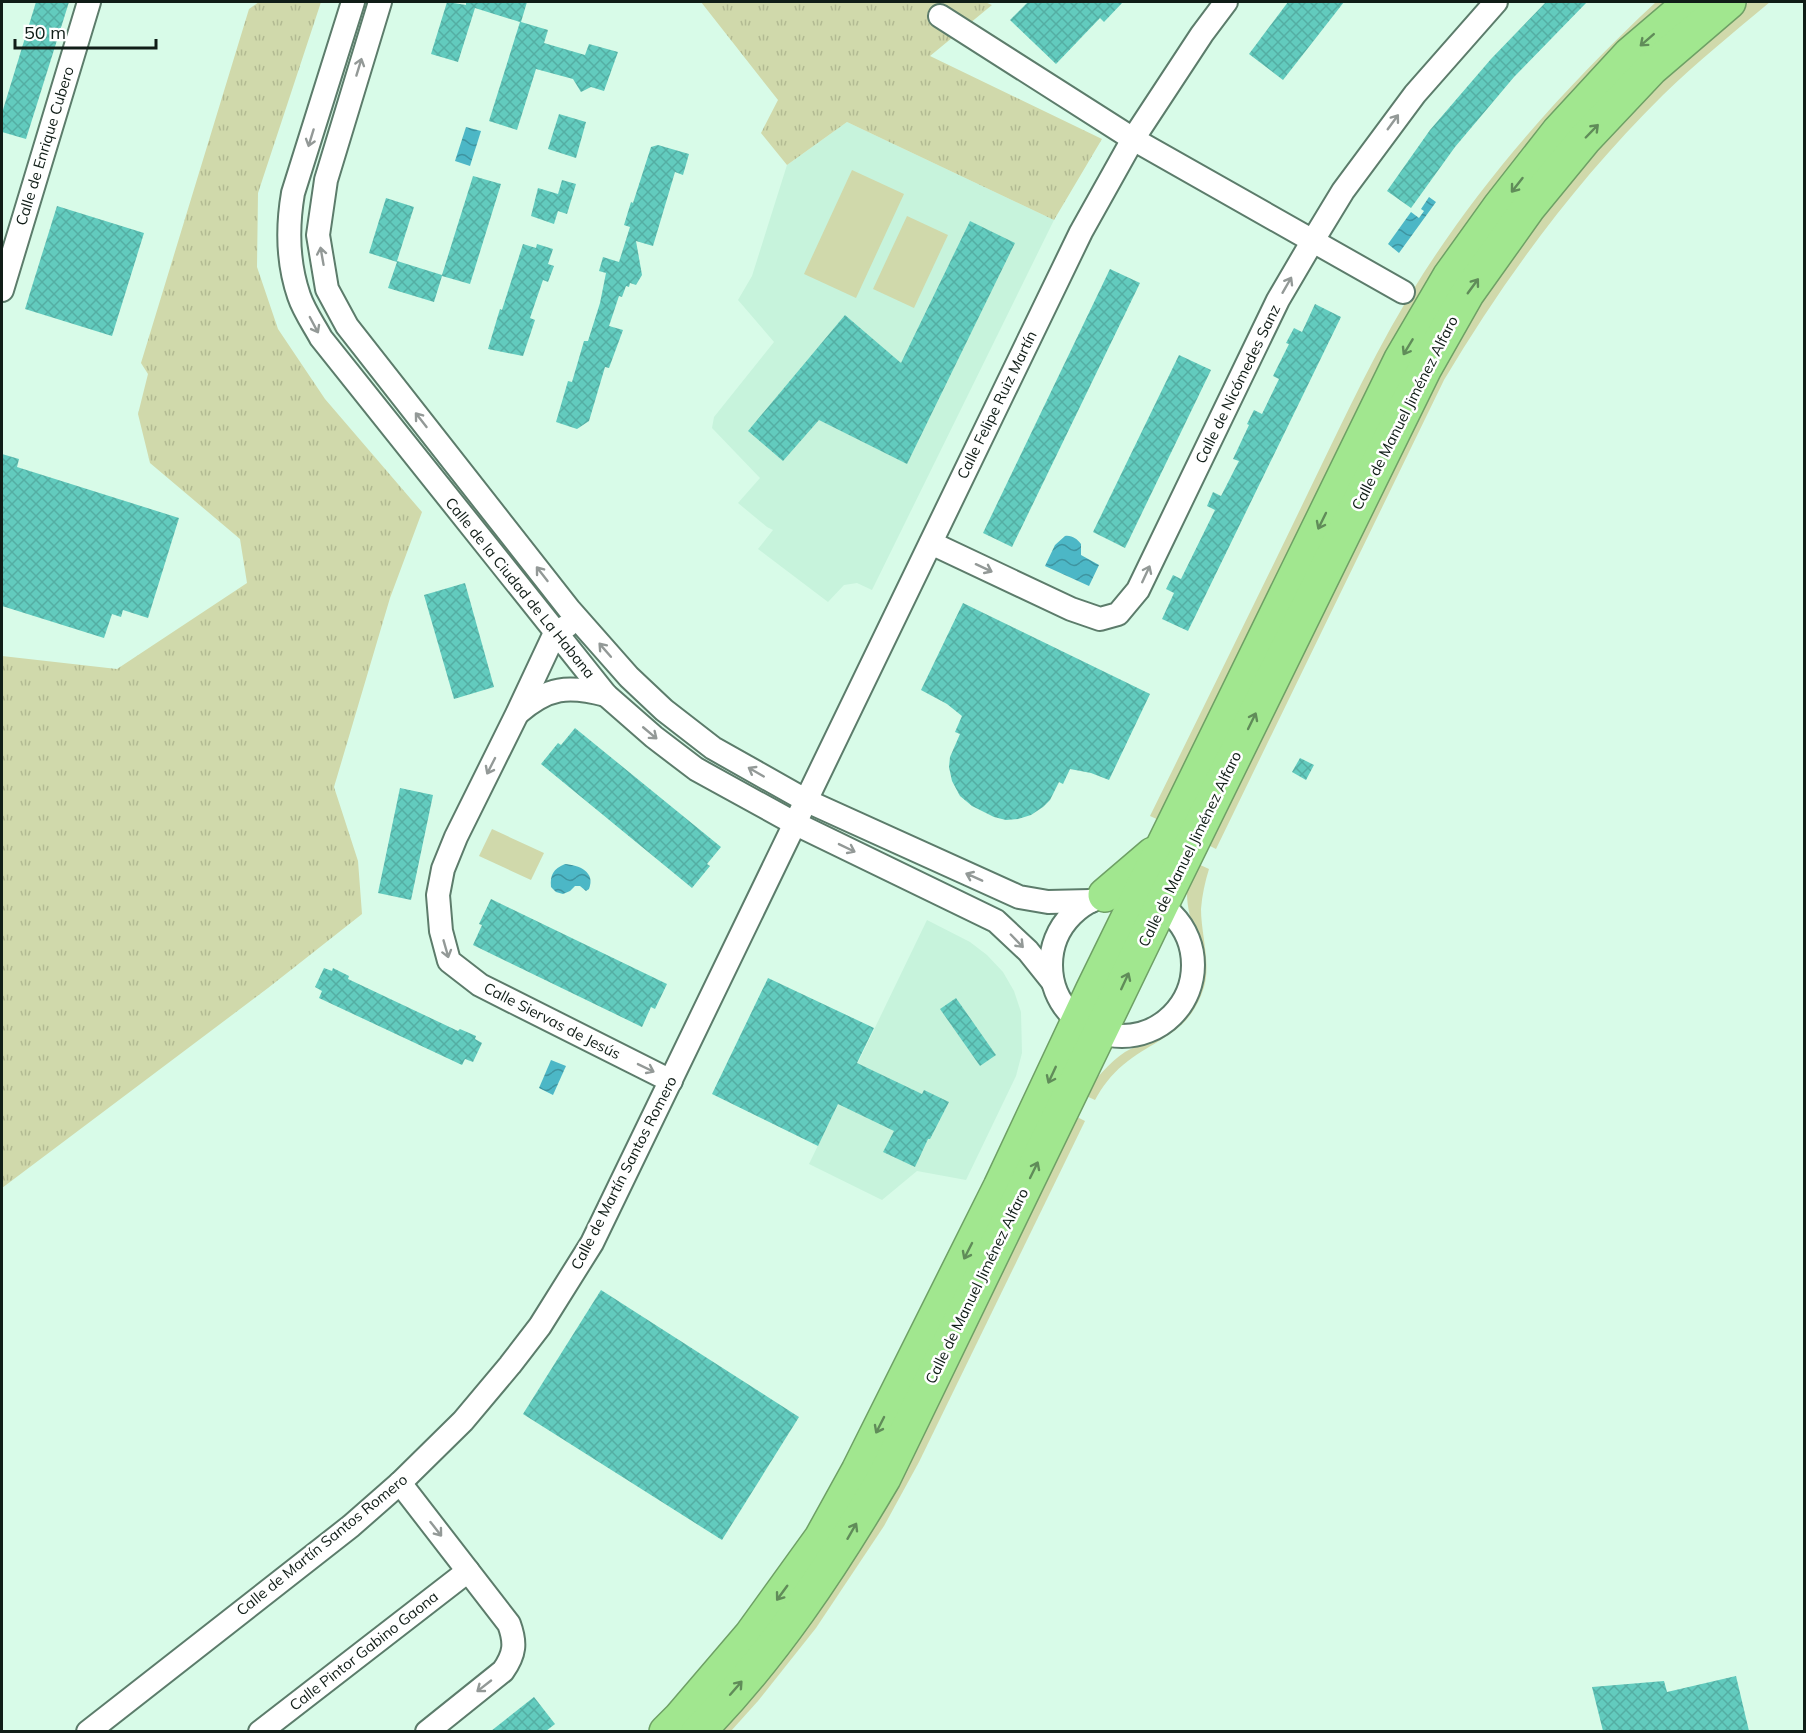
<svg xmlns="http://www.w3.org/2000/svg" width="1806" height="1733" viewBox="0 0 1806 1733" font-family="Mulish,sans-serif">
  <defs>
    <pattern id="park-tufts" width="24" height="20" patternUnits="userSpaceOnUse" patternTransform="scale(1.5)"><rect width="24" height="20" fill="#d0d9ab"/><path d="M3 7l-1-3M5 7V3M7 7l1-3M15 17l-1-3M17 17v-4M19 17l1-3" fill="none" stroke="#b2ba92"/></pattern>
    <pattern id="water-waves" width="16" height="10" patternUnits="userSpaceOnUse" patternTransform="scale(1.5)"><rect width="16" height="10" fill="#4cb7c6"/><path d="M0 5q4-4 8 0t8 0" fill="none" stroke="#3e94a0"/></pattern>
    <pattern id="building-cross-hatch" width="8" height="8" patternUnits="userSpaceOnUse" patternTransform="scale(1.5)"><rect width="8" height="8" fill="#62cbbe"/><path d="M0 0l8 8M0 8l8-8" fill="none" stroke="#54aea3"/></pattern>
  </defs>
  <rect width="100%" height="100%" fill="#d8fbe8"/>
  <g fill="#c7f3dc">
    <path d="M847,122L1054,220L872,590L857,583L844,585L828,602L758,549L773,530L767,527L738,503L760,478L712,428L714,417L774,342L738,300L752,276L787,165Z"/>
    <path d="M927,920L970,942L987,955L1003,972L1014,991L1021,1012L1022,1053L1016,1076L966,1180L917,1171L882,1200L809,1164Z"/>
  </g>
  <g fill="#d0d9ab">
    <path d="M1656,2H1676L1625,48L1163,822L1150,816C1203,708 1256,601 1308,493C1344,419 1378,344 1423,274C1488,173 1568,84 1656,2Z"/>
    <path d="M1749,2H1770C1734,32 1697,62 1663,95C1577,180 1506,276 1444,380L1216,849L1204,843L1433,373L1564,182L1702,40Z"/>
    <path d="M852,170L904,194L856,298L804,274Z"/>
    <path d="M907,216L948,235L914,308L873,289Z"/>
    <path d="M492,829L544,853L531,880L479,856Z"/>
    <path d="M1196,863L1209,869C1205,882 1202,895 1201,909C1201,934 1211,963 1204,987C1189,1035 1157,1037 1123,1065C1112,1074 1102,1087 1095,1100L1084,1095C1095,1079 1109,1063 1125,1052C1136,1045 1148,1044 1159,1038C1176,1028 1190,1011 1197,993C1211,955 1187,929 1187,893C1187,882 1191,873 1196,863Z"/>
    <path d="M1073,1115L1085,1121L919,1462L884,1526L816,1628L758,1701L731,1731L711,1732Z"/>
  </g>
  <g fill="url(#park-tufts)">
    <path d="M259,2H321L258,193L257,267L278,329L325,399L422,512L390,598L334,787L358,861L362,914L268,988L2,1188V656L117,669L247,583L240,539L150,463L138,414L148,374L141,363L249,9Z"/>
    <path d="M701,2H985L992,5L930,56L1102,139L1054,220L847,122L787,165L761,133L778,100Z"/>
  </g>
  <g fill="url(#water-waves)">
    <path d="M466,127L481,131L470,166L455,161Z"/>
    <path d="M1429,197L1436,202L1399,253L1388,244L1411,212L1419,218L1424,211L1421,209Z"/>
    <path d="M1065,536C1072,535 1077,539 1081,544V555L1099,565L1089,586L1045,566L1055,545Z"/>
    <path d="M565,864C579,865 596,872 589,889L586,891L580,886H575L570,891L563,894L556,892L551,887C550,875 553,869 565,864Z"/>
    <path d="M551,1060L566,1066L553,1095L539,1088Z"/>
  </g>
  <g fill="url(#building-cross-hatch)">
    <path d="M36,2H69L26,139L2,132V113Z"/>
    <path d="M447,2L466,5V2H527L521,22L548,30L544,43L585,55L589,44L618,52L604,91L591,87L581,92L573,79L536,69L517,130L489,121L520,22L475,8L458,62L431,54Z"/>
    <path d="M1028,2H1123L1104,22L1100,18L1056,64L1010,20Z"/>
    <path d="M1288,2H1344L1283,80L1249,54Z"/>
    <path d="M1546,2H1587L1514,77L1455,147L1411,208L1387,191L1430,130L1491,59Z"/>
    <path d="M559,114L586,122L576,158L548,149Z"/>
    <path d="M658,145L689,154L683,175L675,172L653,246L636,241L642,275L636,285L630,283L629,287L626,286L622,297L619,296L609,326L623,330L609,368L605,367L589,421L577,429L556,422L568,381L572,382L584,341H588L600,303L606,273L599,271L603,257L619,262L630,227L624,225L631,202L633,203L651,147Z"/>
    <path d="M473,176L501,184L470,284L442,276L434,302L388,288L397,262L369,253L386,198L414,207L397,261L442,275Z"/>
    <path d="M562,180L576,184L567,214L558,211L554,224L531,216L538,188L558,194Z"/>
    <path d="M57,206L144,233L112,336L25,309Z"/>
    <path d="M970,221L1015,243L907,464L819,420L783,461L748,431L845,315L901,363Z"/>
    <path d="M523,244L536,248L537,244L553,249L548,264L554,266L548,282L543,280L530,318L535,320L523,356L488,349L500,309L502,310Z"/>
    <path d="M1110,269L1140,283L1012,547L983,533Z"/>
    <path d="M1315,304L1341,317L1188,631L1162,619L1174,593L1166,589L1173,575L1181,579L1215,510L1207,506L1213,492L1221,496L1239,461L1233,459L1249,425L1247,424L1254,410L1262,414L1279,379L1273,376L1289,344L1286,343L1294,328L1302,332Z"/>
    <path d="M1179,355L1211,370L1125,548L1093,532Z"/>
    <path d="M2,454L19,459L17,467L179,518L148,618L123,610L121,617L112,614L104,638L2,606Z"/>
    <path d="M465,583L494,687L454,699L424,595Z"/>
    <path d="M963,603L1150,694L1109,780L1091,773L1070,769L1063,784L1059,782L1050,800L1043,807L1031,815L1018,819L1006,820L994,817L972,806L960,796L952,781L949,767L950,757L960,734L955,732L962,716L947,704L921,690Z"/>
    <path d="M575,728L721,847L707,864L710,866L692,888L541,764L558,743L561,745Z"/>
    <path d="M1300,758L1314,765L1306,780L1292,772Z"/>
    <path d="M400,788L433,795L411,900L378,893Z"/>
    <path d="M491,899L667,984L655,1009L651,1007L642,1027L473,945L482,925L479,924Z"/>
    <path d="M324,968L332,971L333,968L349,976L348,979L458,1031L460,1029L476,1036L475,1039L482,1043L473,1062L465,1059L462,1065L319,998L322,991L315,987Z"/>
    <path d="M768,978L874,1028L857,1063L922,1094L924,1090L949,1102L930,1139H928L915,1167L883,1152L894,1131L838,1104L818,1146L712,1094Z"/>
    <path d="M956,998L996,1055L980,1066L940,1009Z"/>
    <path d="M601,1290L799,1417L722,1540L523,1414Z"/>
    <path d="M1736,1676L1749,1731H1603L1592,1687L1664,1681L1667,1692Z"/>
    <path d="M534,1697L555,1724L546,1731H491Z"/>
  </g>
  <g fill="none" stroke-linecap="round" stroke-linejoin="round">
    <defs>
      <g id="minor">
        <path d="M353,2L293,193C287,228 287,261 299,296C304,311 314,325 321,338L606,695L654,737L696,769L794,823L996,921L1028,951L1052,981"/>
        <path d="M380,2L326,180L318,235L327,289L347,326L569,609L629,677L664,710L713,748L807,801L1019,897L1048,902L1091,901"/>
        <path d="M940,16L1133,139L1403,292"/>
        <path d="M2,290L89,2"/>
        <path d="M931,543L1071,609L1100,619L1118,614L1138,590L1278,300L1312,242L1343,191L1415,94L1496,2"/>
        <path d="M567,626L555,633L517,714L456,837L443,869L438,895L441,931L449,961L480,985L671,1081"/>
        <path d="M518,713C548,687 568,685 606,695"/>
        <circle cx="1122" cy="965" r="71"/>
        <path d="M400,1483L509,1624C516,1643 515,1654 503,1671L427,1732"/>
        <path d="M88,1732L351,1526L400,1483L463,1421L510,1365L540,1326L592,1243L1081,232L1133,139L1202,34L1226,2"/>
        <path d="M260,1732L468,1571"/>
      </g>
      <g id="highway">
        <path d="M1105,895L1153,854"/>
        <path d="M666,1732L680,1718L751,1635L821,1538L858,1471L1000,1187L1092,991L1401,359L1449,277L1500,206L1558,132L1630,54L1691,2"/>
        <path d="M698,1732C772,1657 831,1568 884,1478L1161,906L1425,368L1467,294L1529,207L1584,140L1652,68L1729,2"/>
      </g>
    </defs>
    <use href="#minor" stroke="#5c7c6b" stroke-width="26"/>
    <use href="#highway" stroke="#6ea065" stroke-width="36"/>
    <use href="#minor" stroke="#fff" stroke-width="22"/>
    <use href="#highway" stroke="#a1e78f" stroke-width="33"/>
  </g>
  <defs><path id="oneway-shaft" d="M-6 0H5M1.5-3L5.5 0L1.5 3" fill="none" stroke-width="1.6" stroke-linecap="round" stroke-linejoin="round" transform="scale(1.5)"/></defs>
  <g stroke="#608c59">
    <use href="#oneway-shaft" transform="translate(1647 40) rotate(139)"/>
    <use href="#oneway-shaft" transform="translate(1592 131) rotate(-46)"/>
    <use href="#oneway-shaft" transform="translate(1517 185) rotate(128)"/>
    <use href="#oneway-shaft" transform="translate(1473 286) rotate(-54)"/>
    <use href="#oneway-shaft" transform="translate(1408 347) rotate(121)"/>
    <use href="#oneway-shaft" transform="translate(1322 521) rotate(116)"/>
    <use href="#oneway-shaft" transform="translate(1252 721) rotate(-64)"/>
    <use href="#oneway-shaft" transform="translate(1125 981) rotate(-65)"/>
    <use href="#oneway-shaft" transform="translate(1052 1075) rotate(115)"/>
    <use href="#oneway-shaft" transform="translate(1034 1170) rotate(-64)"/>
    <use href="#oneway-shaft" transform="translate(968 1251) rotate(117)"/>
    <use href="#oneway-shaft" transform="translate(880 1425) rotate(117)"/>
    <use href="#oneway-shaft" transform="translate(852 1531) rotate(-60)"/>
    <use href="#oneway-shaft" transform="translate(782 1593) rotate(126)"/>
    <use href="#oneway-shaft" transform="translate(736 1688) rotate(-49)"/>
  </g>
  <g stroke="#939997">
    <use href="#oneway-shaft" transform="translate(359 67) rotate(-73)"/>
    <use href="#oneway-shaft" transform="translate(1393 122) rotate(-54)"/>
    <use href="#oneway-shaft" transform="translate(311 138) rotate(107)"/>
    <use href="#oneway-shaft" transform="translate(322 256) rotate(-100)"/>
    <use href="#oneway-shaft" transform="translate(1287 285) rotate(-60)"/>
    <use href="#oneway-shaft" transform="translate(314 325) rotate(62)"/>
    <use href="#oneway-shaft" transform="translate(421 420) rotate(-128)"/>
    <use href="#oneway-shaft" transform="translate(984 568) rotate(25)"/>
    <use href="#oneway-shaft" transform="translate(542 574) rotate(-128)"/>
    <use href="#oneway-shaft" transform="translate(1146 574) rotate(-65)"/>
    <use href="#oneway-shaft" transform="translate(605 650) rotate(-131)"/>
    <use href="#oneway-shaft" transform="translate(650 733) rotate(40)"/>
    <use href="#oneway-shaft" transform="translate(491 766) rotate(117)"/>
    <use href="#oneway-shaft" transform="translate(756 772) rotate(-150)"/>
    <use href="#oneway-shaft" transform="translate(847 848) rotate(26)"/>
    <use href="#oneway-shaft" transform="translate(974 877) rotate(-156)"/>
    <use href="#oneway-shaft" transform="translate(1017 941) rotate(46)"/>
    <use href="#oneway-shaft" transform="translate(446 949) rotate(74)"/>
    <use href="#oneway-shaft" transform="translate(646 1068) rotate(26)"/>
    <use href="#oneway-shaft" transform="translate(436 1529) rotate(52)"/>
    <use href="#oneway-shaft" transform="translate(484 1686) rotate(142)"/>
  </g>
  <g text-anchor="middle" stroke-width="5" stroke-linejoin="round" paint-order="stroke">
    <g font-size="15" fill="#101d17" stroke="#fff">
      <text transform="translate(45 146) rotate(-73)" y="5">Calle de Enrique Cubero</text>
      <text transform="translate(1238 384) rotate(-64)" y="5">Calle de Nicómedes Sanz</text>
      <text transform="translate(997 405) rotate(-64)" y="5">Calle Felipe Ruiz Martín</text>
      <text transform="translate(1405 413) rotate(-63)" y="5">Calle de Manuel Jiménez Alfaro</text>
      <text transform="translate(520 588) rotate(51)" y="5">Calle de la Ciudad de La Habana</text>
      <text transform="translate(1190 849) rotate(-64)" y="5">Calle de Manuel Jiménez Alfaro</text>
      <text transform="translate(552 1021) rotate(27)" y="5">Calle Siervas de Jesús</text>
      <text transform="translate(624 1173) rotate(-63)" y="5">Calle de Martín Santos Romero</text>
      <text transform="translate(977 1286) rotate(-64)" y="5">Calle de Manuel Jiménez Alfaro</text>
      <text transform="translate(322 1545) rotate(-39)" y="5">Calle de Martín Santos Romero</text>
      <text transform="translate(364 1651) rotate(-38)" y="5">Calle Pintor Gabino Gaona</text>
    </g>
  </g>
  <rect width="1806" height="1733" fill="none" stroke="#101d17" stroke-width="6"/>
  <path d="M15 39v9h141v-9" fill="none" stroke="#101d17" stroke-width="3"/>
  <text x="24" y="39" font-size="18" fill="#101d17" stroke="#ffffff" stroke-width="4.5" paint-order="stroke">50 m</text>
</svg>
